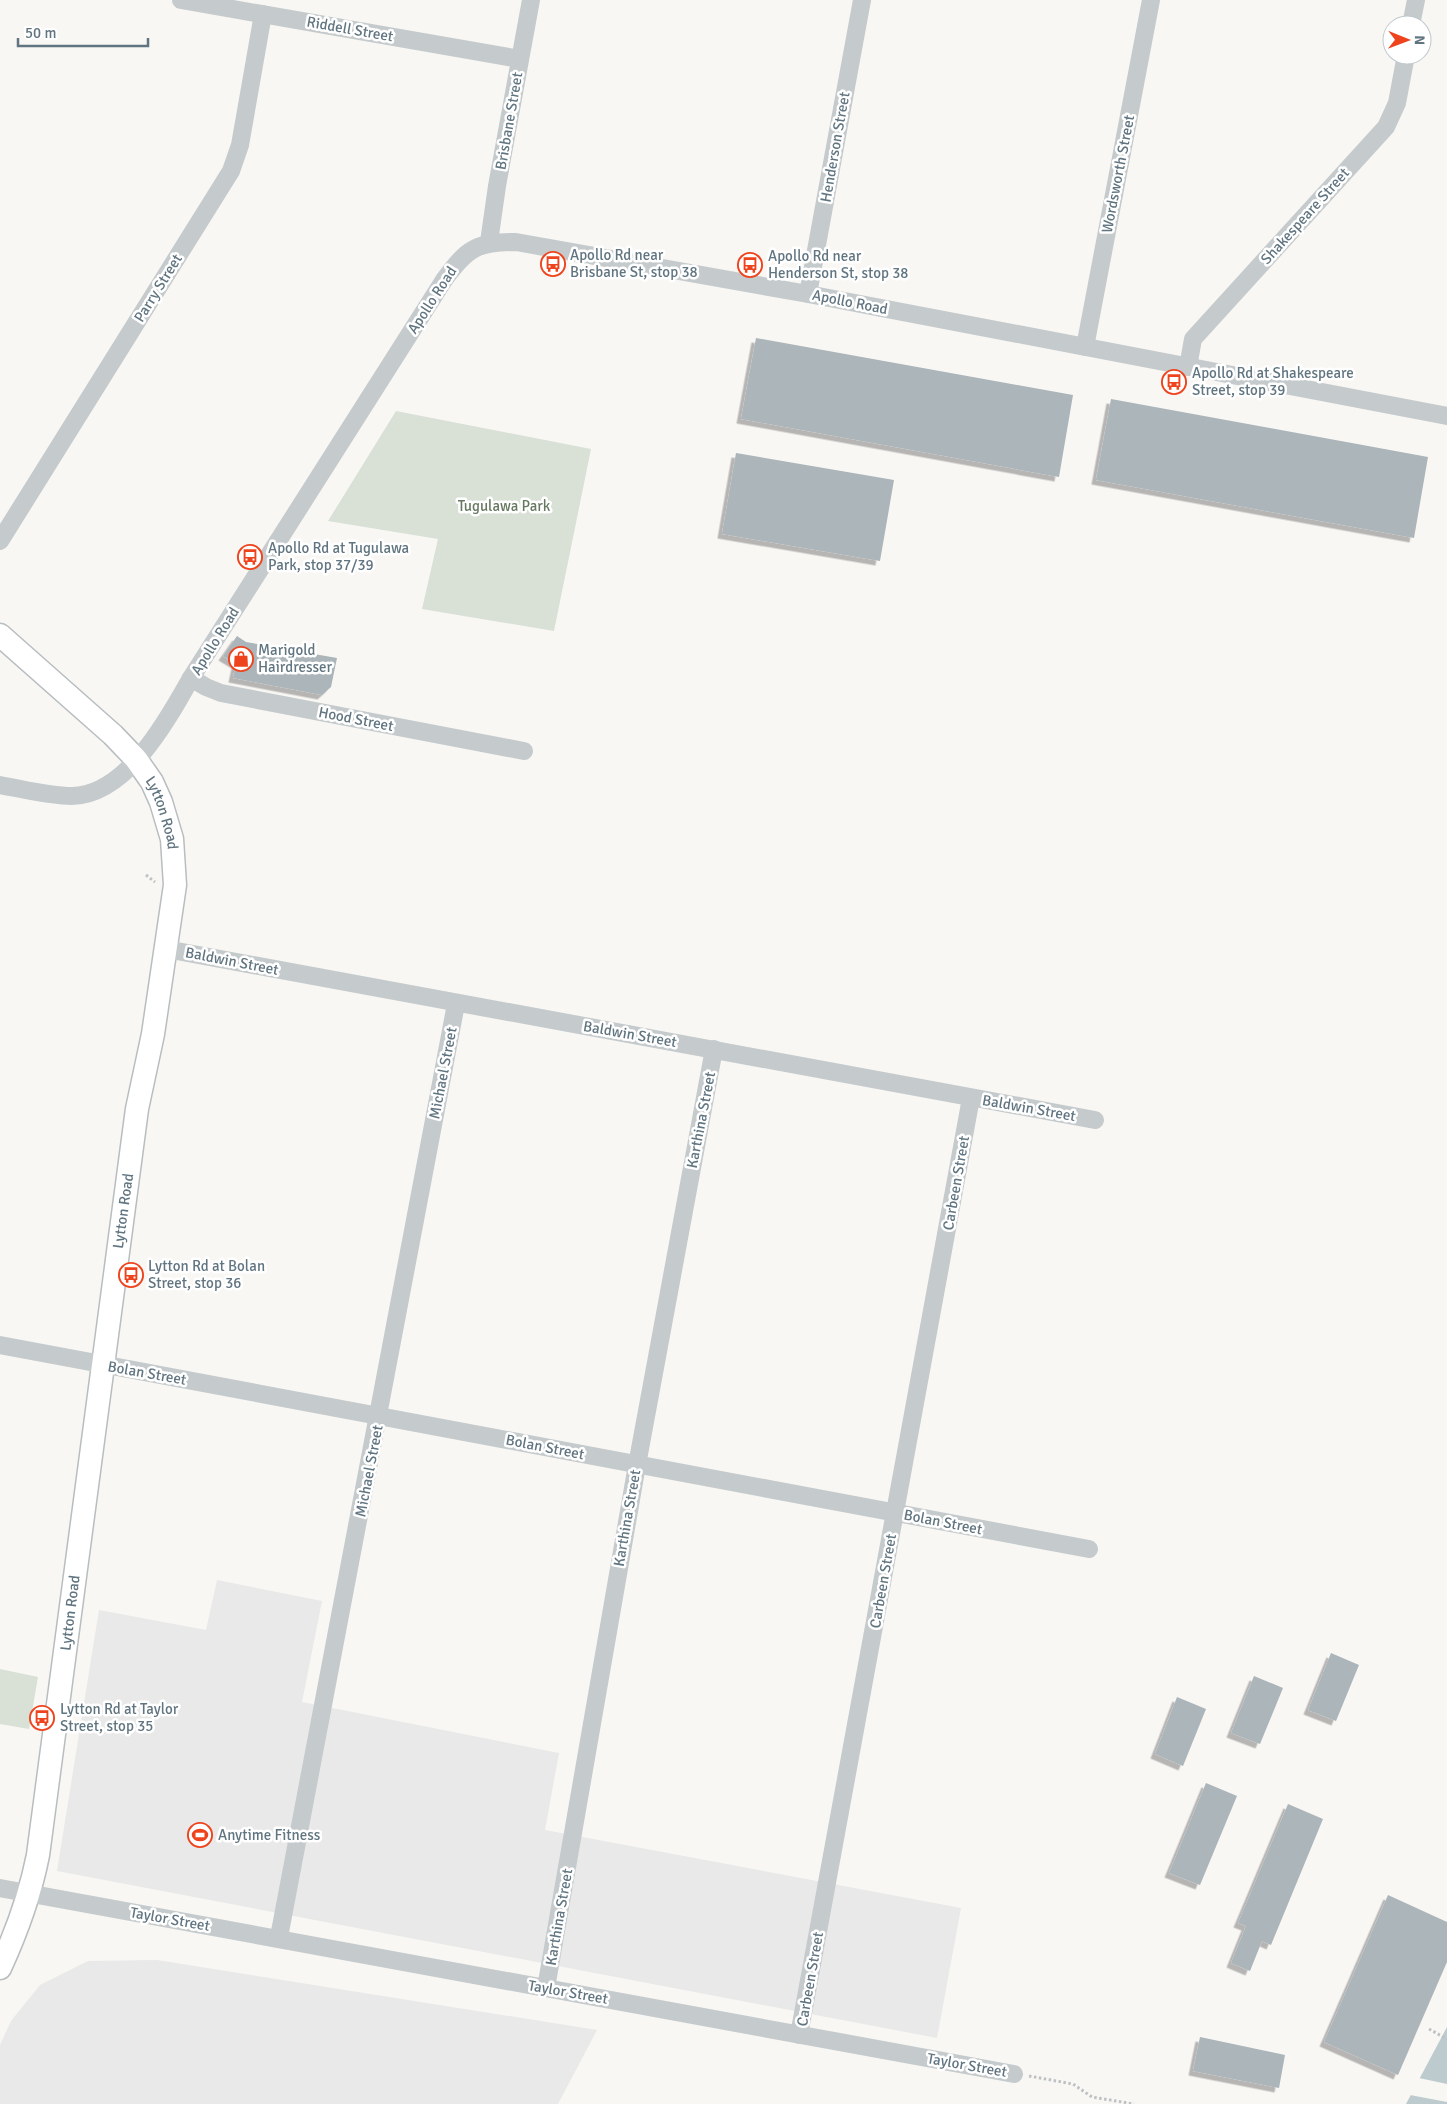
<svg xmlns="http://www.w3.org/2000/svg" width="1447" height="2104" viewBox="0 0 1447 2104" font-family="Signika,sans-serif">
  <defs>
    <filter id="shadow"><feDropShadow dx="-4.5" dy="4.5" stdDeviation="0" flood-color="#0004"/></filter>
  </defs>
  <rect width="100%" height="100%" fill="#f8f7f4"/>
  <g fill="#e8e9e8">
    <path d="M217,1580L322,1601L302,1702L559,1753L545,1830L961,1908L937,2038L57,1871L99,1610L206,1630Z"/>
    <path d="M157,1960L597,2030L558,2104H0V2045L11,2021L40,1985L88,1961Z"/>
  </g>
  <g fill="#d9e0d5">
    <path d="M396,411L591,449L554,631L422,609L438,539L328,521Z"/>
    <path d="M0,1669L38,1677L29,1729L0,1724Z"/>
  </g>
  <path fill="#bdcace" d="M1447,2027V2104H1406Z"/>
  <path fill="#f8f7f4" d="M1419,2078L1447,2084V2102L1410,2095Z"/>
  <g fill="#abb5ba" filter="url(#shadow)">
    <path d="M756,338L1073,395L1059,477L741,419Z"/>
    <path d="M1111,399L1428,457L1414,538L1096,480Z"/>
    <path d="M736,453L894,480L880,561L722,534Z"/>
    <path d="M237,636L246,642L337,658L331,687L322,695L233,678L236,664L223,656Z"/>
    <path d="M1331,1653L1359,1665L1336,1721L1308,1710Z"/>
    <path d="M1254,1676L1283,1688L1260,1744L1231,1733Z"/>
    <path d="M1177,1697L1206,1709L1183,1766L1155,1754Z"/>
    <path d="M1206,1783L1237,1796L1200,1885L1169,1873Z"/>
    <path d="M1288,1804L1323,1819L1271,1945L1262,1941L1250,1971L1231,1963L1246,1926L1238,1923Z"/>
    <path d="M1388,1895L1447,1922V1962L1398,2075L1324,2042Z"/>
    <path d="M1200,2037L1285,2055L1279,2088L1193,2071Z"/>
  </g>
  <g fill="none" stroke-linecap="round" stroke-linejoin="round">
    <defs>
      <g id="major">
        <path id="s1" d="M0,635L113,735L136,759L152,782L161,802L172,839L175,885L153,1034L137,1109L38,1855C30,1896 17,1931 0,1968"/>
      </g>
    </defs>
    <use href="#major" stroke="#b8bdc0" stroke-width="25"/>
    <g stroke="#bec1c3" stroke-width="3" stroke-dasharray="2.5 2.5" stroke-linecap="butt">
      <path d="M146,875L155,882"/>
      <path d="M1429,2029L1447,2039"/>
      <path d="M1029,2076L1073,2084L1092,2097L1134,2104"/>
    </g>
    <g stroke="#c5cacc" stroke-width="18">
      <path d="M181,0L520,59"/>
      <path d="M1411,25L1416,0"/>
      <path d="M489,242L497,186L531,0"/>
      <path d="M808,294L862,0"/>
      <path d="M1085,347L1151,0"/>
      <path d="M1188,367L1193,339L1386,127L1397,103L1406,55"/>
      <path d="M0,541L231,171L240,145L263,14"/>
      <path d="M191,678L206,687L221,693L524,751"/>
      <path d="M0,785C23,789 48,796 72,796C127,795 168,719 191,678L444,280C467,248 477,242 516,242L808,294L1447,416"/>
      <path d="M166,949L1095,1120"/>
      <path d="M0,1345L1089,1549"/>
      <path d="M0,1888L1014,2074"/>
      <path d="M279,1937L456,1004"/>
      <path d="M546,1988L637,1465L714,1049"/>
      <path d="M799,2035L971,1098"/>
    </g>
    <use href="#major" stroke="#fff" stroke-width="22"/>
  </g>
  <defs>
    <symbol id="bus-ring" viewBox="-11 -11 22 22"><circle r="9.5" fill="#fff" stroke="#ee441e" stroke-width="1.5"/><path d="M-5-6H5V4H4V6H2V4H-2V6H-4V4H-5ZM-3.5-4V0h7V-4ZM-3.5 1.2v1.5H-2V1.2ZM2 1.2v1.5H3.5V1.2Z" fill="#ee441e"/></symbol>
    <symbol id="shop-ring" viewBox="-11 -11 22 22"><circle r="9.5" fill="#fff" stroke="#ee441e" stroke-width="1.5"/><path d="M-5-2.5h2.3a2.7 3.5 0 0 1 5.4 0H5L5.5 6h-11ZM-1.5-2.5h3a1.5 2.3 0 0 0-3 0Z" fill="#ee441e"/></symbol>
    <symbol id="stadium-ring" viewBox="-11 -11 22 22"><circle r="9.5" fill="#fff" stroke="#ee441e" stroke-width="1.5"/><path d="M0-5a6.5 5 0 1 0 0 10a6.5 5 0 1 0 0-10ZM-3.5-1.8h7v3.6h-7Z" fill="#ee441e"/></symbol>
  </defs>
  <g fill-rule="evenodd">
    <use href="#bus-ring" x="539" y="250" width="28" height="28"/>
    <use href="#bus-ring" x="736" y="251" width="28" height="28"/>
    <use href="#bus-ring" x="1160" y="368" width="28" height="28"/>
    <use href="#bus-ring" x="236" y="543" width="28" height="28"/>
    <use href="#shop-ring" x="227" y="645" width="28" height="28"/>
    <use href="#bus-ring" x="117" y="1261" width="28" height="28"/>
    <use href="#bus-ring" x="28" y="1704" width="28" height="28"/>
    <use href="#stadium-ring" x="186" y="1821" width="28" height="28"/>
  </g>
  <g text-anchor="middle" stroke-width="5" stroke-linejoin="round" paint-order="stroke">
    <g font-size="15" fill="#617581" stroke="#fff">
      <text transform="translate(350 29) rotate(10)" y="5">Riddell Street</text>
      <text transform="translate(509 121) rotate(-80)" y="5">Brisbane Street</text>
      <text transform="translate(835 147) rotate(-80)" y="5">Henderson Street</text>
      <text transform="translate(1118 174) rotate(-79)" y="5">Wordsworth Street</text>
      <text transform="translate(1305 216) rotate(-48)" y="5">Shakespeare Street</text>
      <text transform="translate(158 288) rotate(-58)" y="5">Parry Street</text>
      <text transform="translate(432 300) rotate(-57)" y="5">Apollo Road</text>
      <text transform="translate(850 302) rotate(11)" y="5">Apollo Road</text>
      <text transform="translate(215 641) rotate(-58)" y="5">Apollo Road</text>
      <text transform="translate(356 719) rotate(11)" y="5">Hood Street</text>
      <text dy="5" stroke="none"><textPath href="#s1" startOffset="245">Lytton Road</textPath></text>
      <text transform="translate(232 961) rotate(11)" y="5">Baldwin Street</text>
      <text transform="translate(630 1034) rotate(10)" y="5">Baldwin Street</text>
      <text transform="translate(443 1073) rotate(-79)" y="5">Michael Street</text>
      <text transform="translate(1029 1108) rotate(10)" y="5">Baldwin Street</text>
      <text transform="translate(701 1120) rotate(-79)" y="5">Karthina Street</text>
      <text transform="translate(956 1183) rotate(-80)" y="5">Carbeen Street</text>
      <text transform="translate(123 1211) rotate(-82)" y="5">Lytton Road</text>
      <text transform="translate(147 1373) rotate(10)" y="5">Bolan Street</text>
      <text transform="translate(545 1447) rotate(11)" y="5">Bolan Street</text>
      <text transform="translate(369 1471) rotate(-79)" y="5">Michael Street</text>
      <text transform="translate(627 1518) rotate(-80)" y="5">Karthina Street</text>
      <text transform="translate(943 1522) rotate(11)" y="5">Bolan Street</text>
      <text transform="translate(883 1581) rotate(-80)" y="5">Carbeen Street</text>
      <text transform="translate(70 1613) rotate(-83)" y="5">Lytton Road</text>
      <text transform="translate(559 1917) rotate(-80)" y="5">Karthina Street</text>
      <text transform="translate(170 1919) rotate(10)" y="5">Taylor Street</text>
      <text transform="translate(810 1979) rotate(-80)" y="5">Carbeen Street</text>
      <text transform="translate(568 1992) rotate(10)" y="5">Taylor Street</text>
      <text transform="translate(967 2065) rotate(10)" y="5">Taylor Street</text>
    </g>
    <g font-size="15" fill="#617581" stroke="#fff" text-anchor="start">
      <text x="570" y="260">Apollo Rd near<tspan x="570" dy="17">Brisbane St, stop 38</tspan></text>
      <text x="768" y="261">Apollo Rd near<tspan x="768" dy="17">Henderson St, stop 38</tspan></text>
      <text x="1192" y="378">Apollo Rd at Shakespeare<tspan x="1192" dy="17">Street, stop 39</tspan></text>
      <text x="268" y="553">Apollo Rd at Tugulawa<tspan x="268" dy="17">Park, stop 37/39</tspan></text>
      <text x="258" y="655">Marigold<tspan x="258" dy="17">Hairdresser</tspan></text>
      <text x="148" y="1271">Lytton Rd at Bolan<tspan x="148" dy="17">Street, stop 36</tspan></text>
      <text x="60" y="1714">Lytton Rd at Taylor<tspan x="60" dy="17">Street, stop 35</tspan></text>
      <text x="218" y="1840">Anytime Fitness</text>
    </g>
    <g font-size="15" fill="#667960" stroke="#fff">
      <text x="504" y="511">Tugulawa Park</text>
    </g>
  </g>
  <g transform="translate(1407 40) rotate(91)"><circle r="24" fill="#ffffff" stroke="#c0c8cd"/>
  <path d="M0-4L9 19L0 12L-9 19Z" fill="#ee441e"/>
  <text y="-8" font-size="14" font-weight="bold" text-anchor="middle" fill="#617581">N</text>
  </g>
  <path d="M18 38v8h130v-8" fill="none" stroke="#617581" stroke-width="2.5"/>
  <text x="25" y="38" font-size="15" fill="#617581" stroke="#ffffff" stroke-width="4" paint-order="stroke">50 m</text>
</svg>
